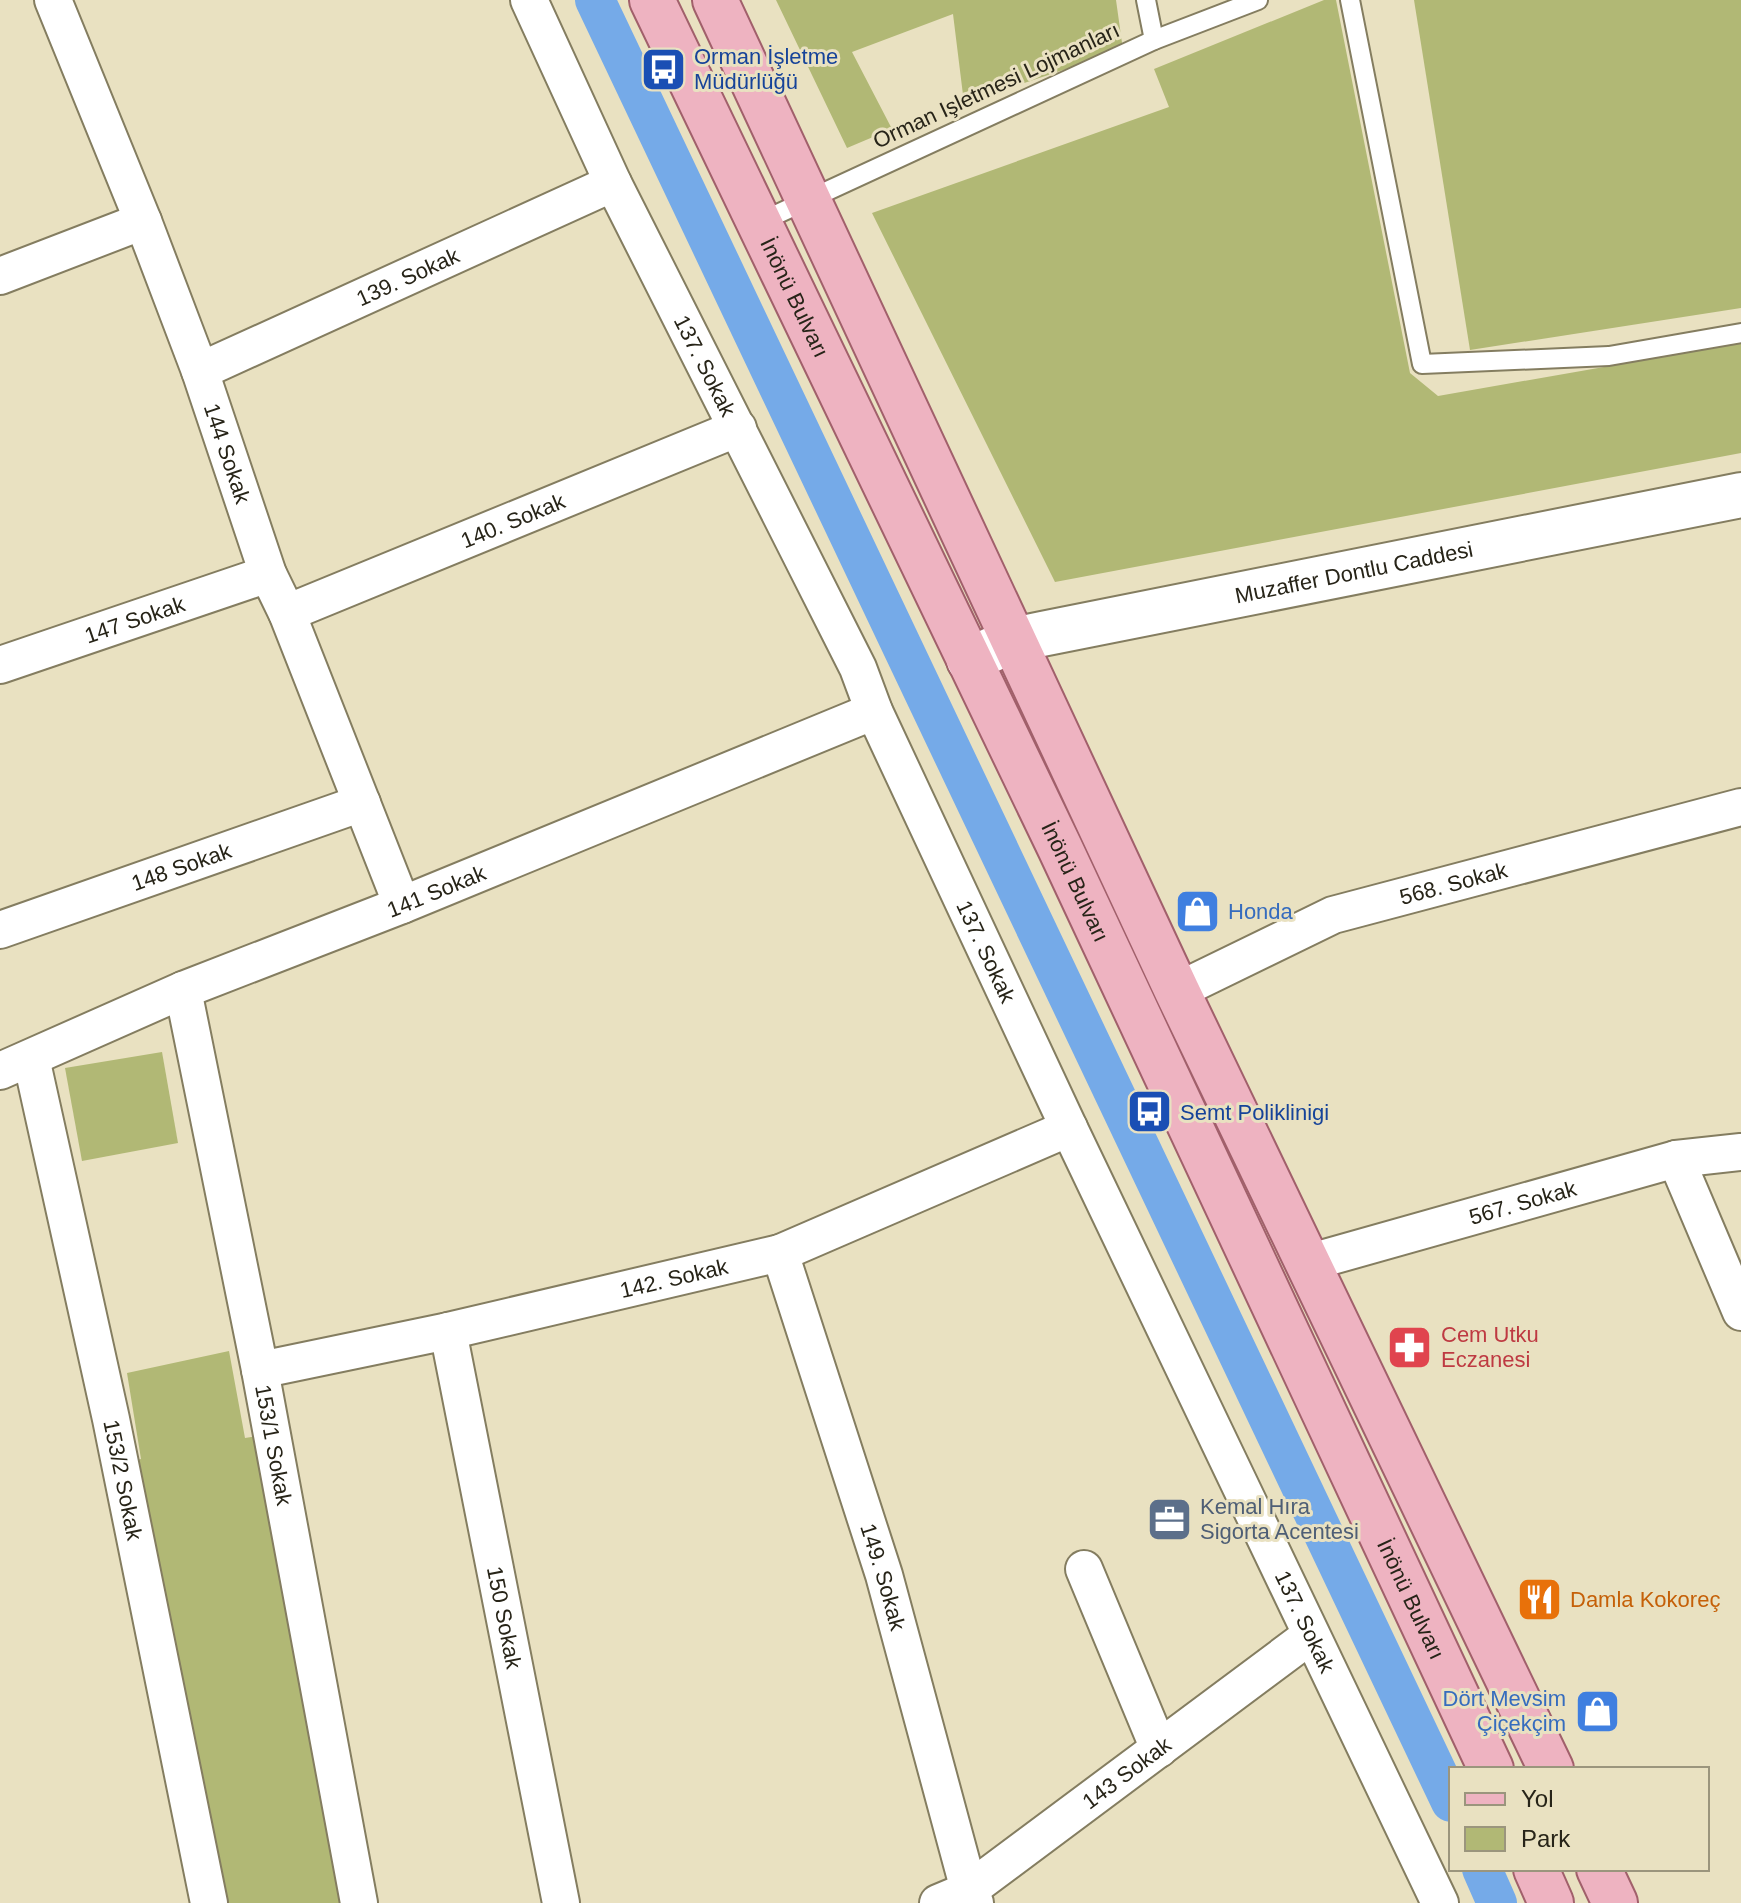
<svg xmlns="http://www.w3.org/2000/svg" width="1741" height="1903" viewBox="0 0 1741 1903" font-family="Helvetica,sans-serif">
  <rect width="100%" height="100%" fill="#e9e1c1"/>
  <g fill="#b1b875">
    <path d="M776,0H1116L1123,50L964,103L953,14L852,52L892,129L847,148Z"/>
    <path d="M1324,0H1336L1410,373L1438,396L1741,343V453L1055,582L872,213L1169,107L1154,69Z"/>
    <path d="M1414,0H1741V308L1470,350Z"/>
    <path d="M162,1052L178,1143L82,1161L65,1068Z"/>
    <path d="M229,1351L245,1438L272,1434L359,1903H209L120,1464L141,1459L127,1373Z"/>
  </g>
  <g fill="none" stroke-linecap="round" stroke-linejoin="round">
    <g stroke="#75aae8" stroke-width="40">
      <path d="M595,0L1451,1802"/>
      <path d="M1482,1869L1497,1903"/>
    </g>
    <defs>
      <g id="service">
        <path d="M1146,0L1154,40"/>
        <path d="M1350,0L1422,364L1609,356L1741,333"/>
        <path d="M758,223L1154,40L1258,0"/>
      </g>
      <g id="minor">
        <path id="s1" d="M53,0L143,221L200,371L268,574L287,613L402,905"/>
        <path id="s2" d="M529,0L613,183L858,668L874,711L1069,1128L1440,1903"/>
        <path d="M0,276L143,221"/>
        <path id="s3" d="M200,371L613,183"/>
        <path id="s4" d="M287,613L738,428"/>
        <path id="s5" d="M0,665L268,574"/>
        <path id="s6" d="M0,930L362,803"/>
        <path id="s7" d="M183,990L260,1370L359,1903"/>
        <path id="s8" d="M1177,991L1333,915L1741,807"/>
        <path id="s9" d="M31,1058L111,1419L209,1903"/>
        <path id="s10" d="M0,1071L183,990L402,905L874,711"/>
        <path d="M1676,1159L1741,1312"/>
        <path id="s11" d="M780,1253L884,1575L969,1890L975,1903"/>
        <path id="s12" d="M1307,1263L1676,1159L1741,1152"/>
        <path id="s13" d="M448,1331L561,1903"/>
        <path id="s14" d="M260,1370L448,1331L780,1253L1069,1128"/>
        <path d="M1084,1569L1159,1749"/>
        <path id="s15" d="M938,1903L969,1890L1311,1635"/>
      </g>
      <g id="tertiary">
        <path id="s16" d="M969,660L1013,640L1042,634L1741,495"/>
      </g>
      <g id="primary">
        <path id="s17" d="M652,0L1060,848L1491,1769"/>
        <path d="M715,0L1177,991L1551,1769"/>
        <path d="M1536,1869L1551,1903"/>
        <path d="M1599,1869L1615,1903"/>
      </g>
    </defs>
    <use href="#service" stroke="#847d60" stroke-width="22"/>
    <use href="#minor" stroke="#847d60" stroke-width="40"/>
    <use href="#tertiary" stroke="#847d60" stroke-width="48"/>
    <use href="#primary" stroke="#a1606b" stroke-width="48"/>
    <use href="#service" stroke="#fff" stroke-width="18"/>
    <use href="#minor" stroke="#fff" stroke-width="36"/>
    <use href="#tertiary" stroke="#fff" stroke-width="44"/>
    <use href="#primary" stroke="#eeb3c1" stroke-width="44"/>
  </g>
  <defs>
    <symbol id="bus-square" viewBox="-11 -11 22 22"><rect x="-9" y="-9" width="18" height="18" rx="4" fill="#1a4fb4" stroke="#e9e1c1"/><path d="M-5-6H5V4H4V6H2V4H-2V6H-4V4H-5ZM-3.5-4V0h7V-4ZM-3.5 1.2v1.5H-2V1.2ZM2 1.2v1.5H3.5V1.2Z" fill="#fff"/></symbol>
    <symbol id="shop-square" viewBox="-11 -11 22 22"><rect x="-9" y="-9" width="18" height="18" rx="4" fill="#3f7fe0" stroke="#e9e1c1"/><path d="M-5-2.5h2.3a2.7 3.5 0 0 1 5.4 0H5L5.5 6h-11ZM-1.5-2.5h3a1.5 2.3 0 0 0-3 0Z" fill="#fff"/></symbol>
    <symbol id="pharmacy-square" viewBox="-11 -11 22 22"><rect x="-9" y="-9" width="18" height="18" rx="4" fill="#e0444e" stroke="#e9e1c1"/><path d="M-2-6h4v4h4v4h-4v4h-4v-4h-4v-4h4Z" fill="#fff"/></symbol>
    <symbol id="office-square" viewBox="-11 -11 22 22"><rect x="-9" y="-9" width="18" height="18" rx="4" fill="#5c6f8a" stroke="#e9e1c1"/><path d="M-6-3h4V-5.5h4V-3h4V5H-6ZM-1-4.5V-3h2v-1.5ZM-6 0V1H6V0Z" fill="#fff"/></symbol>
    <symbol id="restaurant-square" viewBox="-11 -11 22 22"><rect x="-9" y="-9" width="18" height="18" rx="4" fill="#e8710a" stroke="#e9e1c1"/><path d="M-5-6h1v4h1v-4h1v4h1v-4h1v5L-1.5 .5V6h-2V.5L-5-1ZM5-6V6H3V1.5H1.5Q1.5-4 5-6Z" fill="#fff"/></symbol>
  </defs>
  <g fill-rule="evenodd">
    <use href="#bus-square" x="638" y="44" width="51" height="51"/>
    <use href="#shop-square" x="1172" y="886" width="51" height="51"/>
    <use href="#bus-square" x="1124" y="1086" width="51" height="51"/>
    <use href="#pharmacy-square" x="1384" y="1322" width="51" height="51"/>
    <use href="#office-square" x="1144" y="1494" width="51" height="51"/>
    <use href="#restaurant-square" x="1514" y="1574" width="51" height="51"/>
    <use href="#shop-square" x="1572" y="1686" width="51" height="51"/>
  </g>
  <g text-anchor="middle" stroke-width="6" stroke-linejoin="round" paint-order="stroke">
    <g font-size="22" fill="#164399" stroke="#e9e1c1" text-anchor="start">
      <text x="694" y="64">Orman İşletme<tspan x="694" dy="25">Müdürlüğü</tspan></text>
      <text x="1180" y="1120">Semt Poliklinigi</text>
    </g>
    <g font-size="22" fill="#272418" stroke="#e9e1c1">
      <text transform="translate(996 85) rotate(-25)" y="8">Orman Işletmesi Lojmanları</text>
      <text dy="8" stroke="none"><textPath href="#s3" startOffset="228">139. Sokak</textPath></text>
      <text dy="8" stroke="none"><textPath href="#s17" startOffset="330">İnönü Bulvarı</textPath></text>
      <text dy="8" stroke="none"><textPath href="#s2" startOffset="406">137. Sokak</textPath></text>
      <text dy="8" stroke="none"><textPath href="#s1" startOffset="486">144 Sokak</textPath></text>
      <text dy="8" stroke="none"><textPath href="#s4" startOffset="244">140. Sokak</textPath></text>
      <text dy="8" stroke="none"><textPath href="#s16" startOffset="396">Muzaffer Dontlu Caddesi</textPath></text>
      <text dy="8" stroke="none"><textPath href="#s5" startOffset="142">147 Sokak</textPath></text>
      <text dy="8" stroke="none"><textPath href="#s6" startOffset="192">148 Sokak</textPath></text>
      <text dy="8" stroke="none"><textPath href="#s17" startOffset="978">İnönü Bulvarı</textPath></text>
      <text dy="8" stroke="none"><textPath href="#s8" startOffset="298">568. Sokak</textPath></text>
      <text dy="8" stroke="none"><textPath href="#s10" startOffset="472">141 Sokak</textPath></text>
      <text dy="8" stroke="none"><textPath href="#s2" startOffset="1056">137. Sokak</textPath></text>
      <text dy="8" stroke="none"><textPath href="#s12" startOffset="224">567. Sokak</textPath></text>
      <text dy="8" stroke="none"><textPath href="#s14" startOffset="424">142. Sokak</textPath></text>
      <text dy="8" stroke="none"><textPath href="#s7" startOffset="464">153/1 Sokak</textPath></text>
      <text dy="8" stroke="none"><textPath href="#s9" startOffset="432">153/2 Sokak</textPath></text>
      <text dy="8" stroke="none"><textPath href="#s11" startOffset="340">149. Sokak</textPath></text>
      <text dy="8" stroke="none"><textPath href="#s17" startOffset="1770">İnönü Bulvarı</textPath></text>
      <text dy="8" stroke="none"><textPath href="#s13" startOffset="292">150 Sokak</textPath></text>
      <text dy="8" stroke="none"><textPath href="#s2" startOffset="1798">137. Sokak</textPath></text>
      <text dy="8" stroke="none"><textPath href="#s15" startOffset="230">143 Sokak</textPath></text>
    </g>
    <g font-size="22" fill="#366cbe" stroke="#e9e1c1" text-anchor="start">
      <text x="1228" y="919">Honda</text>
      <text x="1566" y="1706" text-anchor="end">Dört Mevsim<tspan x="1566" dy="25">Çiçekçim</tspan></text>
    </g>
    <g font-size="22" fill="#be3a42" stroke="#e9e1c1" text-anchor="start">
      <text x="1441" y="1342">Cem Utku<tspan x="1441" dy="25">Eczanesi</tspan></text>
    </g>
    <g font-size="22" fill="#4e5e75" stroke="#e9e1c1" text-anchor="start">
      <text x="1200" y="1514">Kemal Hıra<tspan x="1200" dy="25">Sigorta Acentesi</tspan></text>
    </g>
    <g font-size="22" fill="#c56008" stroke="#e9e1c1" text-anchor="start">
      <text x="1570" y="1607">Damla Kokoreç</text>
    </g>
  </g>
  <rect x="1449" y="1767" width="260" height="104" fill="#e9e1c1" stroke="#9b957d" stroke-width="2"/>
  <rect x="1465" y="1793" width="40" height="12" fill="#eeb3c1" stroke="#9b957d" stroke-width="2"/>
  <text x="1521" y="1807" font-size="24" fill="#272418">Yol</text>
  <rect x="1465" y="1827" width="40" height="24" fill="#b1b875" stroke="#9b957d" stroke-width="2"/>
  <text x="1521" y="1847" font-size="24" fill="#272418">Park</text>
</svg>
